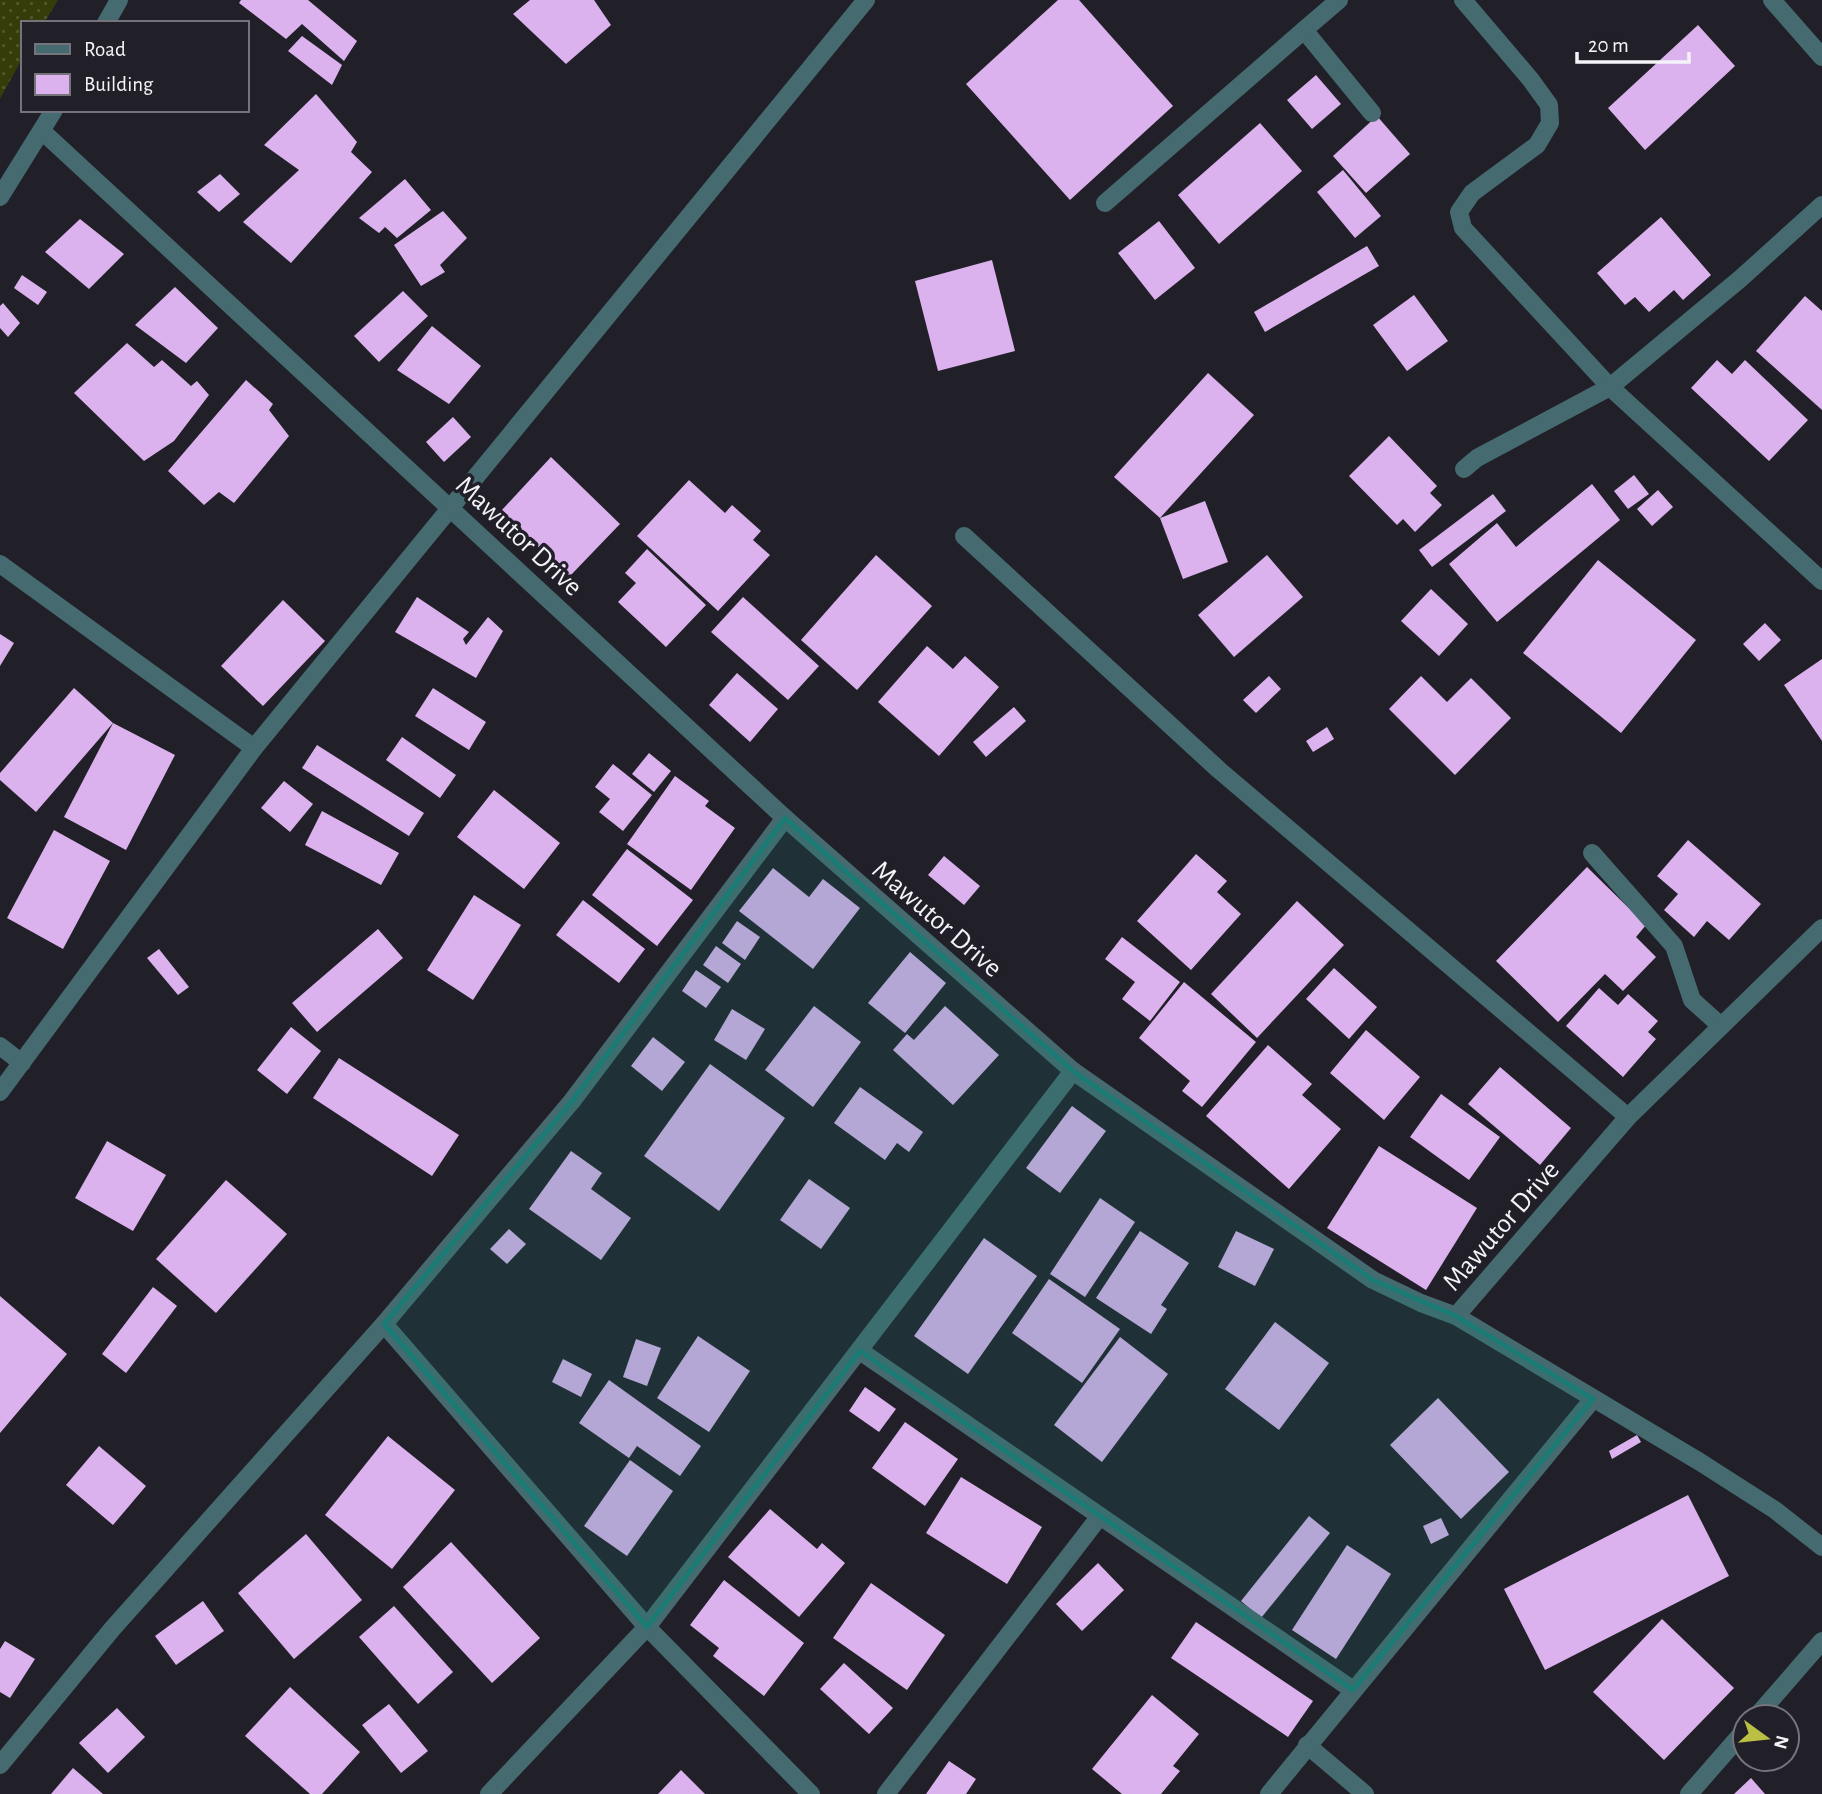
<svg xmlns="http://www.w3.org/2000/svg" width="1822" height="1794" viewBox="0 0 1822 1794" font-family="'Alegreya Sans',sans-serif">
  <defs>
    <pattern id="grass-dots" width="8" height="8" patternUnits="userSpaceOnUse" patternTransform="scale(1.75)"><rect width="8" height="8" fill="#363b0a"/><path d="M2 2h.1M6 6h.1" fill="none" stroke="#54582e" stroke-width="1.8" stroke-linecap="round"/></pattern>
  </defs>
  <rect width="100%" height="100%" fill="#211f28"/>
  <path fill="url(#grass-dots)" d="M0,0H58L44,23H23V57L0,99Z"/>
  <g fill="#dcb2ee">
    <path d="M241,0H308L357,41L344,61L302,24L286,39L239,3Z"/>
    <path d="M530,0H594L611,25L566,64L513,14Z"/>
    <path d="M1058,0H1079L1173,106L1070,200L966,84Z"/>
    <path d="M1698,25L1735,66L1645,150L1608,108Z"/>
    <path d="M302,36L342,65L332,85L288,51Z"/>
    <path d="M1316,75L1341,104L1312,129L1287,100Z"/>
    <path d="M316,94L357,142L351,152L372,172L291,263L243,222L299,170L264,145Z"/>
    <path d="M1377,116L1410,154L1366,193L1333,156Z"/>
    <path d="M1260,123L1302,171L1219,244L1178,195Z"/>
    <path d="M1343,170L1381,216L1355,238L1317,192Z"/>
    <path d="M220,174L240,194L219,212L197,192Z"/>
    <path d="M405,179L431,210L397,238L385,227L379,233L359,218Z"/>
    <path d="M443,211L467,238L440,265L445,272L421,286L394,245Z"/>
    <path d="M1661,217L1711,275L1683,300L1674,290L1649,312L1635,297L1625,305L1597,273Z"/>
    <path d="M80,219L124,254L89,289L45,252Z"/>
    <path d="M1159,221L1195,268L1155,300L1118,253Z"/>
    <path d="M1367,246L1379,266L1265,332L1254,312Z"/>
    <path d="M992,260L1015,351L938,371L915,281Z"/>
    <path d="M22,275L47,292L38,305L14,288Z"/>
    <path d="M175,287L218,328L186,363L135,325Z"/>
    <path d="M403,291L428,316L379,362L354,336Z"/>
    <path d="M1414,295L1448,341L1407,371L1373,325Z"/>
    <path d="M1805,296L1822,311V410L1756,351Z"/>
    <path d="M3,303L20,323L8,337L0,328V306Z"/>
    <path d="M432,326L481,366L449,404L397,370Z"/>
    <path d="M127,343L154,367L162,360L191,386L197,381L209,395L174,441L144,461L74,393Z"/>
    <path d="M1717,360L1732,374L1745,360L1808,420L1769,461L1691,388Z"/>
    <path d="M1208,373L1254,415L1160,518L1114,477Z"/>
    <path d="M246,380L273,404L269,410L289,436L234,503L219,492L204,505L168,471Z"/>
    <path d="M453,417L471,437L444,462L426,442Z"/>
    <path d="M1389,436L1437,486L1430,493L1442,505L1415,532L1403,519L1397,525L1349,476Z"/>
    <path d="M551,457L620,524L569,577L501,511Z"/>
    <path d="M1634,475L1649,494L1628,509L1614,491Z"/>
    <path d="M689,480L725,513L732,505L761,531L753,540L770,555L718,611L637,536Z"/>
    <path d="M1592,484L1620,520L1497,622L1449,564L1497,523L1516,547Z"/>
    <path d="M1658,490L1673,507L1652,526L1637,509Z"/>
    <path d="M1493,494L1506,511L1432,567L1419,550Z"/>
    <path d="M1205,501L1228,562L1183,579L1160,518Z"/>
    <path d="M647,549L706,605L666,647L618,602L636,583L625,573Z"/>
    <path d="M876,555L932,606L857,690L801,640Z"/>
    <path d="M1267,555L1303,597L1234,657L1198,615Z"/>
    <path d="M1598,560L1696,640L1621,733L1523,653Z"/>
    <path d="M1431,589L1468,624L1439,656L1401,621Z"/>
    <path d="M417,597L469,632L463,639L466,645L488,617L503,631L476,678L395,632Z"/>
    <path d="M743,597L819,666L788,700L711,632Z"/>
    <path d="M283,600L325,641L263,706L221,666Z"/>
    <path d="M1765,623L1781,640L1759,661L1743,644Z"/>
    <path d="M0,634L14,643L0,666Z"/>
    <path d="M927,646L953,669L965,656L999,687L939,756L878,702Z"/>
    <path d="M1822,659V741L1784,685Z"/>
    <path d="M737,673L778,709L750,742L709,705Z"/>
    <path d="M1269,676L1281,689L1256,713L1243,700Z"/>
    <path d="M1421,676L1447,702L1471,678L1511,718L1455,775L1389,709Z"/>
    <path d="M74,688L113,723L36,812L0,780V773Z"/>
    <path d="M433,688L486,722L469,750L415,716Z"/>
    <path d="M1014,707L1026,721L986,757L973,742Z"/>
    <path d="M113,723L175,755L126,850L64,817Z"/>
    <path d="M1327,727L1334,739L1313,752L1306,741Z"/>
    <path d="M402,737L456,775L440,798L386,760Z"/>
    <path d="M317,745L424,813L409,836L302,768Z"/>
    <path d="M649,753L671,771L654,792L632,774Z"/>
    <path d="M613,764L652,795L623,831L599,812L610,799L595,787Z"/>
    <path d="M675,776L709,801L705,806L735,828L691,890L627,844Z"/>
    <path d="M284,781L313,804L290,832L261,808Z"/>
    <path d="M494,790L560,843L524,889L457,837Z"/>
    <path d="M322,811L399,853L381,885L305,845Z"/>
    <path d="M54,830L110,861L63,949L7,918Z"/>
    <path d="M1688,840L1761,904L1729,940L1707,921L1694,937L1664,910L1678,894L1657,876Z"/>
    <path d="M627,849L693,900L657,946L592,895Z"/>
    <path d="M1196,854L1227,881L1217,892L1241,914L1191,970L1137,921Z"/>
    <path d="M944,856L980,886L964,905L928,875Z"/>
    <path d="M1587,867L1646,925L1636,937L1656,957L1623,991L1605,974L1558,1022L1496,961Z"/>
    <path d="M773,868L809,897L823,879L860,908L813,969L739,911Z"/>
    <path d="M474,895L521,925L473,1000L427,970Z"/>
    <path d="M583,900L645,949L619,983L556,935Z"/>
    <path d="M1297,901L1344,945L1257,1038L1211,994Z"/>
    <path d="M737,921L760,937L745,960L722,943Z"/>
    <path d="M378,929L403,958L317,1032L292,1003Z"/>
    <path d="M1122,937L1180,982L1150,1021L1122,999L1135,982L1105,959Z"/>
    <path d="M716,946L741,964L728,983L703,965Z"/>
    <path d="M159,949L189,987L178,995L147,958Z"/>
    <path d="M910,952L946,983L905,1033L868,1003Z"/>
    <path d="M1334,968L1377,1007L1349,1039L1306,999Z"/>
    <path d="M696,970L721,987L706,1008L682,991Z"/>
    <path d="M1184,982L1256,1042L1202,1107L1182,1091L1190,1081L1139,1038Z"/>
    <path d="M1599,988L1618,1005L1628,994L1658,1021L1648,1032L1656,1039L1623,1077L1566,1026Z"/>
    <path d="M814,1006L861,1042L813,1107L765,1070Z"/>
    <path d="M945,1006L999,1055L953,1105L893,1050L907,1034L914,1040Z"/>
    <path d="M732,1009L765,1029L746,1060L714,1040Z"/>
    <path d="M291,1027L321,1051L287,1094L257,1070Z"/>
    <path d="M1366,1030L1420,1077L1384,1120L1330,1073Z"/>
    <path d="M653,1037L685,1062L662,1091L631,1066Z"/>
    <path d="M1268,1045L1312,1084L1302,1095L1341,1129L1289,1189L1206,1116Z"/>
    <path d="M339,1058L459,1135L432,1176L313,1098Z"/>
    <path d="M710,1064L785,1118L719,1211L644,1156Z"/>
    <path d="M1500,1067L1571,1128L1540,1165L1468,1104Z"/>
    <path d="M860,1087L923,1132L909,1152L897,1143L885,1160L834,1123Z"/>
    <path d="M1441,1094L1500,1137L1469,1180L1410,1137Z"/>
    <path d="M1072,1106L1106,1131L1060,1193L1026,1168Z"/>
    <path d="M107,1141L166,1175L133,1231L75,1198Z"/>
    <path d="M1379,1146L1477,1208L1426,1290L1327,1228Z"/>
    <path d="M571,1151L602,1173L591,1189L631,1218L601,1260L529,1209Z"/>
    <path d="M809,1179L850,1208L821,1249L780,1220Z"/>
    <path d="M226,1180L287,1234L216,1313L156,1259Z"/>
    <path d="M1100,1198L1135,1222L1085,1297L1050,1274Z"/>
    <path d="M509,1229L526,1244L507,1264L490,1249Z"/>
    <path d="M1140,1231L1189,1263L1161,1305L1167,1309L1151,1334L1096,1298Z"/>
    <path d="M1236,1231L1274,1249L1255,1286L1218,1267Z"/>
    <path d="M984,1238L1037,1276L968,1374L914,1336Z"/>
    <path d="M1049,1279L1120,1329L1082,1383L1012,1333Z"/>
    <path d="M153,1287L177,1306L126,1373L102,1354Z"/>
    <path d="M0,1296L67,1354L0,1433Z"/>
    <path d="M1275,1322L1329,1363L1279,1430L1225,1389Z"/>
    <path d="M698,1336L750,1371L709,1432L657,1398Z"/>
    <path d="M1120,1337L1168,1374L1102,1462L1054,1425Z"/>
    <path d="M636,1339L661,1348L647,1386L623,1377Z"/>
    <path d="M563,1359L592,1374L581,1397L552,1382Z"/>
    <path d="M609,1380L701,1446L680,1476L637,1446L629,1458L579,1423Z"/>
    <path d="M865,1387L896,1409L879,1432L849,1411Z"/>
    <path d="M1438,1398L1509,1472L1461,1519L1390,1445Z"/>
    <path d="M905,1422L958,1459L925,1506L872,1468Z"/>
    <path d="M1637,1435L1641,1442L1612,1459L1609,1451Z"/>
    <path d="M388,1436L455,1490L392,1569L325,1515Z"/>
    <path d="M99,1446L146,1486L113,1525L66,1485Z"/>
    <path d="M630,1460L673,1491L627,1556L584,1526Z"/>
    <path d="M961,1477L1042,1527L1007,1584L926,1533Z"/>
    <path d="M1688,1495L1729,1576L1545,1670L1504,1589Z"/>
    <path d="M770,1509L817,1549L822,1543L845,1563L799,1617L728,1557Z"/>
    <path d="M1309,1516L1330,1533L1261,1618L1241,1601Z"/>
    <path d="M1441,1518L1449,1535L1431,1544L1423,1526Z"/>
    <path d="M306,1534L362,1600L294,1659L238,1593Z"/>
    <path d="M451,1542L540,1638L492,1683L403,1587Z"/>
    <path d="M1347,1545L1391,1574L1336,1659L1292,1630Z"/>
    <path d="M1098,1563L1124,1590L1082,1631L1056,1604Z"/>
    <path d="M724,1580L804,1643L764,1696L713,1656L719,1648L690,1625Z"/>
    <path d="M871,1583L945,1635L907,1690L833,1638Z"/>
    <path d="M203,1601L224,1631L176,1665L155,1636Z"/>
    <path d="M394,1606L453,1672L418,1704L359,1637Z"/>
    <path d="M1662,1619L1734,1688L1664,1760L1593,1692Z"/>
    <path d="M1196,1622L1313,1701L1288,1737L1171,1658Z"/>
    <path d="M5,1641L35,1659L10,1698L0,1692V1649Z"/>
    <path d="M844,1663L893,1708L869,1734L820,1689Z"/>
    <path d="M290,1687L360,1752L322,1794H310L245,1736Z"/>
    <path d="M1152,1695L1199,1734L1173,1766L1180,1771L1161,1794H1122L1092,1769Z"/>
    <path d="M389,1704L428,1751L401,1773L362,1725Z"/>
    <path d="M117,1708L145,1737L108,1773L79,1743Z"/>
    <path d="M949,1761L976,1779L966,1794H926Z"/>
    <path d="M73,1768L103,1794H51Z"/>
    <path d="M681,1770L705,1794H658Z"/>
    <path d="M1751,1778L1765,1794H1734Z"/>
  </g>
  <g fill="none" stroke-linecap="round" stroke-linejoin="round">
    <g stroke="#456a6f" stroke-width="18">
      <path d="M1339,0L1304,30L1372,113"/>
      <path d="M1105,203L1304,30"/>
      <path d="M1592,853L1674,946L1692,1000L1721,1026"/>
    </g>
    <g stroke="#456a6f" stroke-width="18">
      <path d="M1463,0L1531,80L1549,105L1550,123L1537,145L1472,193L1459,212L1463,228L1610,387L1822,581"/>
      <path d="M1772,0L1822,57"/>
      <path d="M106,23L119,0"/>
      <path d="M42,131L785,818L1073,1071L1373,1280L1421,1303L1456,1316L1628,1117L1822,928"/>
      <path d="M0,197L54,110"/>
      <path d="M1464,469L1477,458L1610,387L1740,279L1822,205"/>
      <path d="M964,536L1219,770L1628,1117"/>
      <path d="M0,564L254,748"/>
      <path d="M0,1046L22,1063"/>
      <path d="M0,1092L254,748L866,0"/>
      <path d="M1456,1316L1700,1462L1775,1510L1822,1547"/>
      <path d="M384,1324L647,1627L811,1794"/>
      <path d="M860,1351L1353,1690"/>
      <path d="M1756,1717L1822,1641"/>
      <path d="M1307,1745L1365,1794"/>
      <path d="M0,1765L113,1628L384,1324L572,1101L785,818"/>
      <path d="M489,1794L647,1627L1073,1071"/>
      <path d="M886,1794L1100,1516"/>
      <path d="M1269,1794L1593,1399"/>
      <path d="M1689,1794L1745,1730"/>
    </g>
  </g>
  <path fill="#1a7c75" fill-opacity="0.2" stroke="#1a7c75" stroke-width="5" stroke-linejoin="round" d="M785,818L1073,1071L1373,1280L1456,1316L1593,1399L1353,1690L860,1351L647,1627L384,1324L572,1101Z"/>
  <g text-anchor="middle" stroke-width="7" stroke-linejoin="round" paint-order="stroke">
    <g font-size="28" fill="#f4f3f9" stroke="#211f28">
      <text transform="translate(520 535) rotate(43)" y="10">Mawutor Drive</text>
      <text transform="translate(938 918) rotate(41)" y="10">Mawutor Drive</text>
      <text transform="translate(1500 1225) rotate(-49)" y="10">Mawutor Drive</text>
    </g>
  </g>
  <rect x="21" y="21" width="228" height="91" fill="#211f28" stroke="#75747c" stroke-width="2"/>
  <rect x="35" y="44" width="35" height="10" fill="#456a6f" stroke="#75747c" stroke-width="2"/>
  <text x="84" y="56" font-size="21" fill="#f4f3f9">Road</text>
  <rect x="35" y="74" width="35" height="21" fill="#dcb2ee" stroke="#75747c" stroke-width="2"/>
  <text x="84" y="91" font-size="21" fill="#f4f3f9">Building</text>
  <g transform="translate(1766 1738) rotate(105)"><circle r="33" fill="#211f28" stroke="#75747c" stroke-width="2"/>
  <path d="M0-5L12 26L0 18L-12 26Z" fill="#bbc045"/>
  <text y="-10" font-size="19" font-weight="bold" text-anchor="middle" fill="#f4f3f9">N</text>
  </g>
  <path d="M1577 52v10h112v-10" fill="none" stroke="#f4f3f9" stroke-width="3.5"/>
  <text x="1588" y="52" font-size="21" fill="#f4f3f9" stroke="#211f28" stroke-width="5" paint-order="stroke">20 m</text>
</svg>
